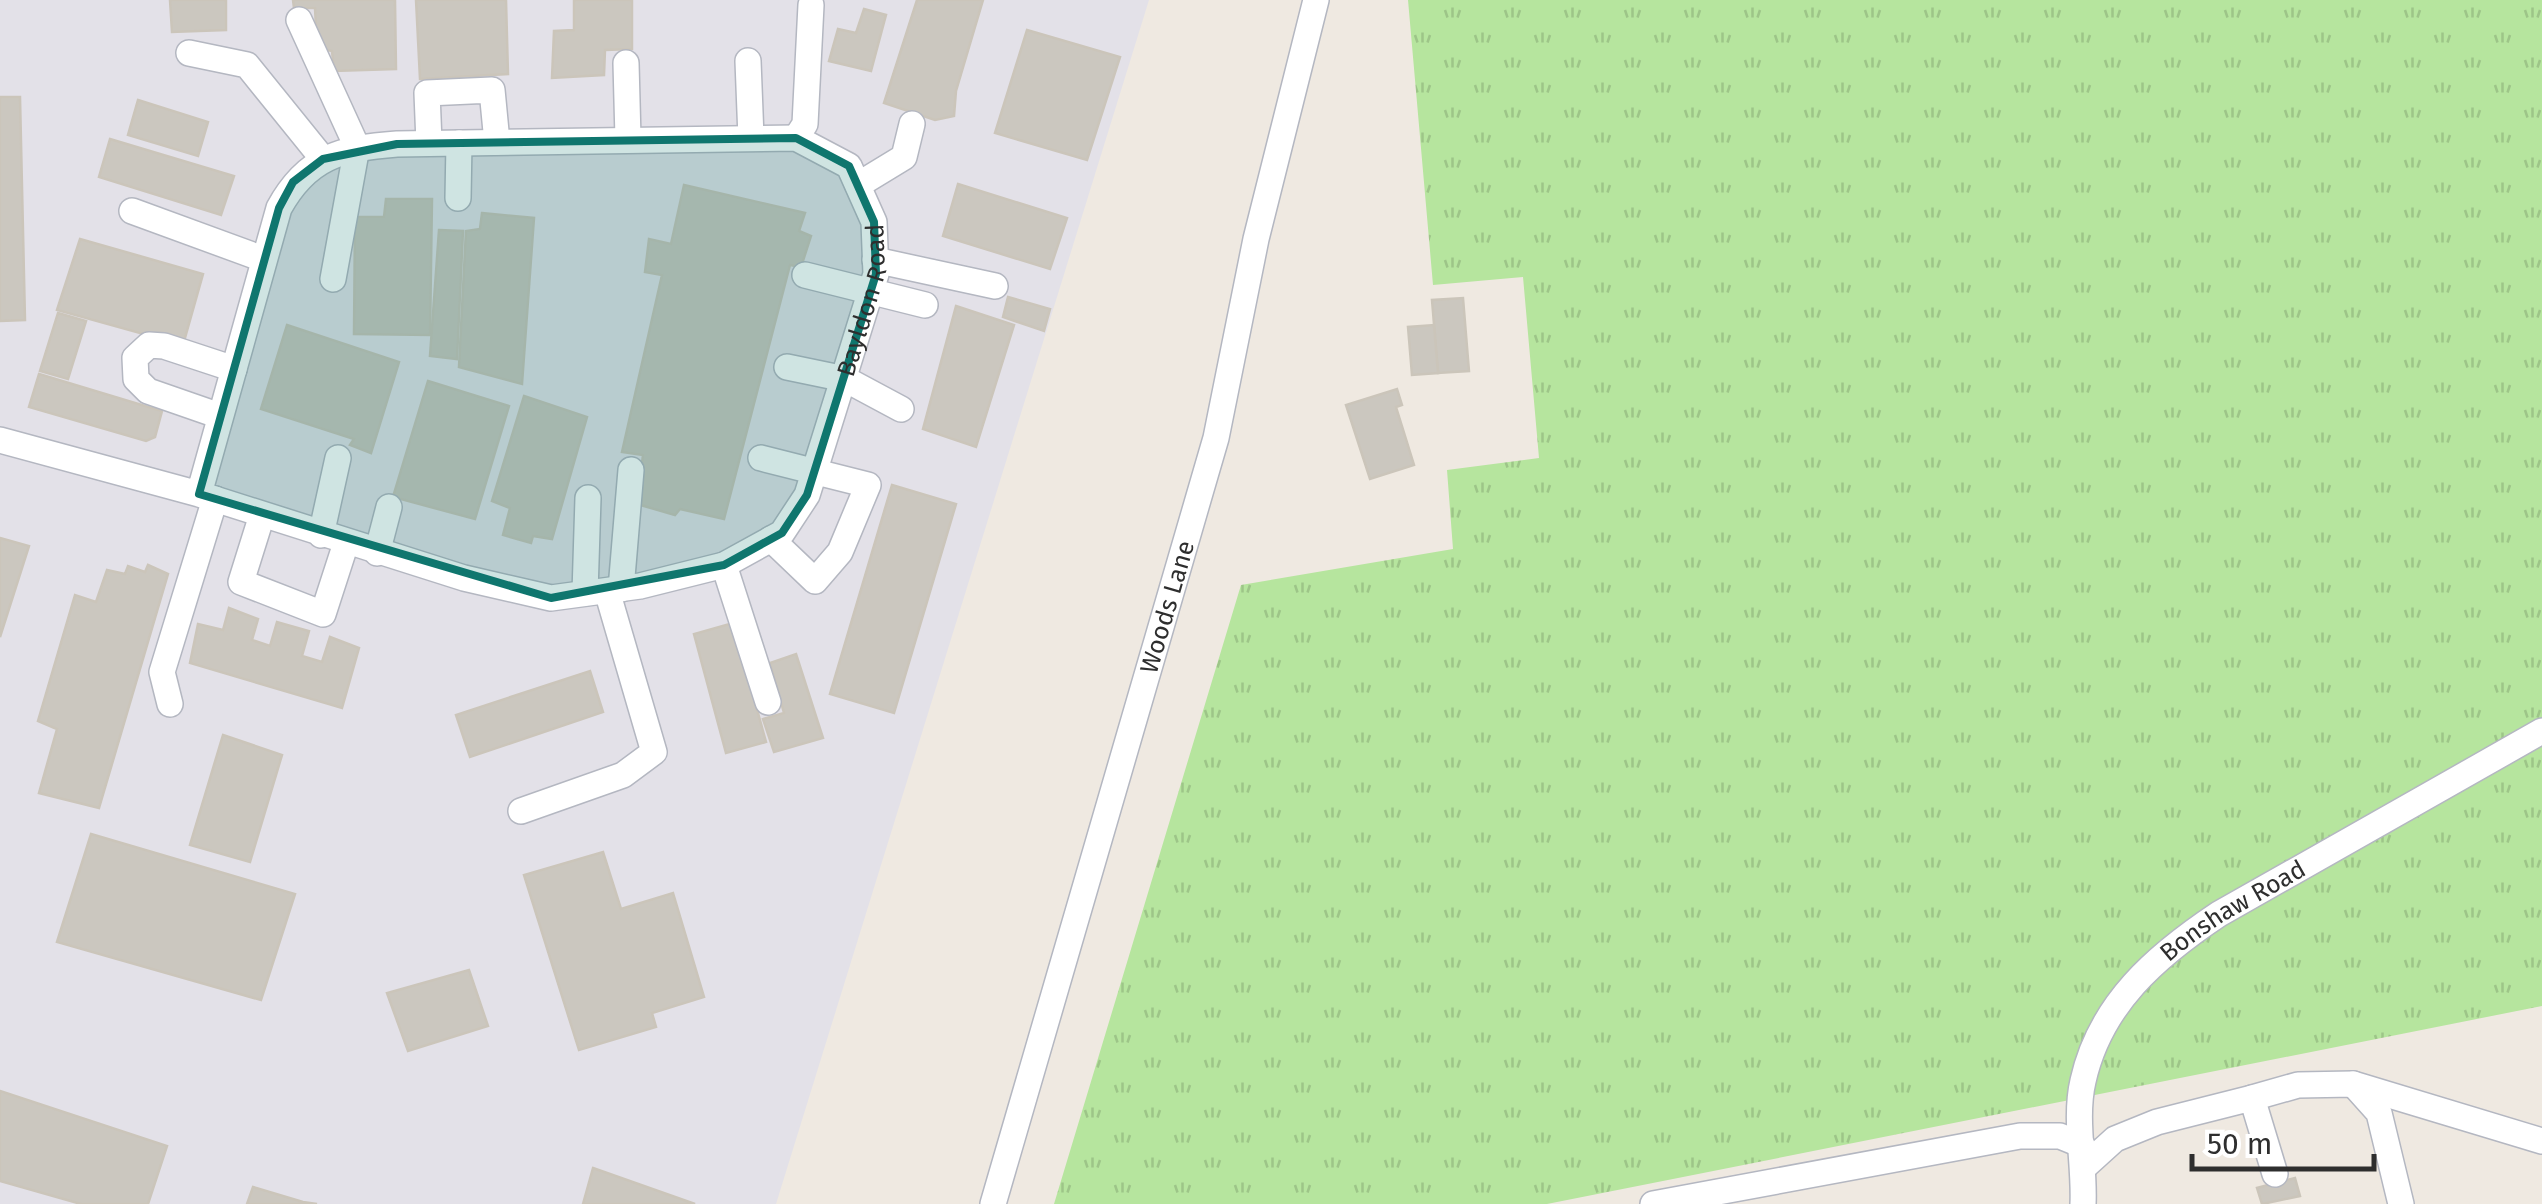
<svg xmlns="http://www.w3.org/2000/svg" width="2542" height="1204" viewBox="0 0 2542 1204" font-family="'Fira Sans',sans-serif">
  <defs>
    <pattern id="grass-tufts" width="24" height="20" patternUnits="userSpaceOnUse" patternTransform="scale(2.5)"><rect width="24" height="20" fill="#b6e59e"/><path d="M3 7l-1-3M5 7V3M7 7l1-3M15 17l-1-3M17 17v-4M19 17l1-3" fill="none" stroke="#9dc588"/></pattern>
  </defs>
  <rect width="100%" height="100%" fill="#efe9e1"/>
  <path fill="#e3e1e8" d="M0,0H1149L776,1204H0Z"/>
  <path fill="url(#grass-tufts)" d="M1408,0H2542V1006L1547,1204H1054L1241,585L1453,549L1447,470L1539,458L1523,277L1433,285Z"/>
  <g fill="#cbc7bf" stroke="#cbc5ba" stroke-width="2.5">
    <path d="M170,0H226V30L172,32Z"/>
    <path d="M293,0H395L396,69L334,71L332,51L317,48L315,8H294Z"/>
    <path d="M416,0H506L508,74L420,79Z"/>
    <path d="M574,0H632V49L605,50L604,75L552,78L554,31L574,30Z"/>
    <path d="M917,0H983L956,91L954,116L935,120L884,103Z"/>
    <path d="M864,9L886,15L871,71L829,61L838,29L856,33Z"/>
    <path d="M1027,30L1120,57L1087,160L995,133Z"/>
    <path d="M0,97H20L25,320L0,321Z"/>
    <path d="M138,100L208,122L198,156L128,135Z"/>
    <path d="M110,139L234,176L221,215L99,177Z"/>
    <path d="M958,184L1067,218L1050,269L943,236Z"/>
    <path d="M684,185L805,213L799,231L811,236L801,267L790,265L724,519L680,509L675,515L637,504L643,455L622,452L662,275L645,272L649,239L671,244Z"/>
    <path d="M386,199H432L430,335L354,334L355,217H384Z"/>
    <path d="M482,213L534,218L522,384L459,367L466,231L480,229Z"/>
    <path d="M439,230L463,231L457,359L430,356Z"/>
    <path d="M80,239L203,274L183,345L57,310Z"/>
    <path d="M1008,297L1050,309L1044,331L1003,317Z"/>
    <path d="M1463,298L1469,371L1438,373L1432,300Z"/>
    <path d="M956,306L1014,325L976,447L923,429Z"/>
    <path d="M58,313L86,321L68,379L40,371Z"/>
    <path d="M287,325L399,362L371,453L350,445L354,439L261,409Z"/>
    <path d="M1434,325L1438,373L1412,375L1408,327Z"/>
    <path d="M39,374L162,411L155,437L146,441L29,407Z"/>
    <path d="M428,381L509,406L475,519L393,497Z"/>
    <path d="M1397,389L1402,405L1396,407L1414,465L1370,479L1346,405Z"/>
    <path d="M524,396L587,417L552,539L533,536L531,543L503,535L510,508L492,501Z"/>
    <path d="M892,485L956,504L894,713L830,694Z"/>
    <path d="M0,538L29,546L0,637Z"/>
    <path d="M148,565L168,574L99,808L39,793L57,729L38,721L75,595L96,602L107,570L125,574L128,566L145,572Z"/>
    <path d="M229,608L258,619L252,640L270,646L277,622L309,631L302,656L322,662L330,637L359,648L342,708L190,663L198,624L223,630Z"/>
    <path d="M733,623L766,742L726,753L694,634Z"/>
    <path d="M796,654L823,738L774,752L763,719L784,713L770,663Z"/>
    <path d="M590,671L603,712L470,757L456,715Z"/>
    <path d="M223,735L282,755L250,862L190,845Z"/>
    <path d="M91,834L295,894L261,1000L57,942Z"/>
    <path d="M603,852L621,909L673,893L704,997L652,1013L656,1027L579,1050L524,875Z"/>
    <path d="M469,970L488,1026L408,1051L387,993Z"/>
    <path d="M0,1091L167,1146L148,1204H81L0,1181Z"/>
    <path d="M593,1168L695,1204H583Z"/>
    <path d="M2295,1178L2300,1196L2262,1204L2257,1188Z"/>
    <path d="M253,1187L303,1202L317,1204H247Z"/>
  </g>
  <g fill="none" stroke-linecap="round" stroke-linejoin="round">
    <defs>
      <g id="minor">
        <path d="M299,20L357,147L333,279"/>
        <path d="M189,53L247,65L323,159"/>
        <path d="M748,61L751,138"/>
        <path d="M626,63L628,139"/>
        <path d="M796,138L805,124L811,5"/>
        <path d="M429,143L427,93L492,90L497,142"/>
        <path d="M858,185L904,157L912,124"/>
        <path d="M458,198L459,143"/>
        <path d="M132,211L263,259"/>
        <path d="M875,260L995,286"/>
        <path d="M805,275L925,305"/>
        <path d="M787,367L845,379L901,409"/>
        <path d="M220,416L148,391L136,379L135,358L149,345L164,346L234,369"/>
        <path id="s1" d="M0,440L199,494L464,578L551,598L640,586L724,565L782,533L807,495L876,274L874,222L849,166L796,138L397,144C341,148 307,157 279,208L199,494"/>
        <path d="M761,458L868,485L840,552L815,581L771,539"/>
        <path d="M262,515L241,582L323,614L346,543"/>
        <path d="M321,535L338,458"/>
        <path d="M377,553L389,507"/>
        <path d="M724,565L768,702"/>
        <path d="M621,589L631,470"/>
        <path d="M585,593L588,498"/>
        <path d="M170,704L162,672L215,499"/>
        <path d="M521,811L623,775L654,752L607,591"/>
        <path d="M2353,1084L2379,1113L2401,1204"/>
        <path d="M2252,1098L2298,1085L2353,1084L2542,1141"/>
        <path d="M2083,1168L2115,1139L2157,1122L2252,1098L2275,1174"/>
        <path id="s2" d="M993,1204L1216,438L1256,239L1316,0"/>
        <path d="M1653,1204L2020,1136H2060L2082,1145"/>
        <path id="s3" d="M2083,1204C2085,1165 2074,1119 2083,1081C2100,1004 2156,956 2219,914L2542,731"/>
      </g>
    </defs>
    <use href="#minor" stroke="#b4b7c1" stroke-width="28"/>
    <use href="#minor" stroke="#fff" stroke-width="25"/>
  </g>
  <path fill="#0f766e" fill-opacity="0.2" stroke="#0f766e" stroke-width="8" stroke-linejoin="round" d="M796,138L849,166L874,222L876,274L807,495L782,533L724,565L551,598L199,494L279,208L293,182L323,159L397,144Z"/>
  <g text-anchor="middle" stroke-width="8" stroke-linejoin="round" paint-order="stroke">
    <g font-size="25" fill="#2e2e2e" stroke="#fff">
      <text dy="9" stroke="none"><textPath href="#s1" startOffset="1065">Bayldon Road</textPath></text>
      <text dy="9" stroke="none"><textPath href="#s2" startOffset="622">Woods Lane</textPath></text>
      <text dy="9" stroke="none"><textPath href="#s3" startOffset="358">Bonshaw Road</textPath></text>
    </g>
  </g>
  <path d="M2192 1154v15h182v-15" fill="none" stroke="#2e2e2e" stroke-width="5"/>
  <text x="2207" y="1154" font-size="30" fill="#2e2e2e" stroke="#ffffff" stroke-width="8" paint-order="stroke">50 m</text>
</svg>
